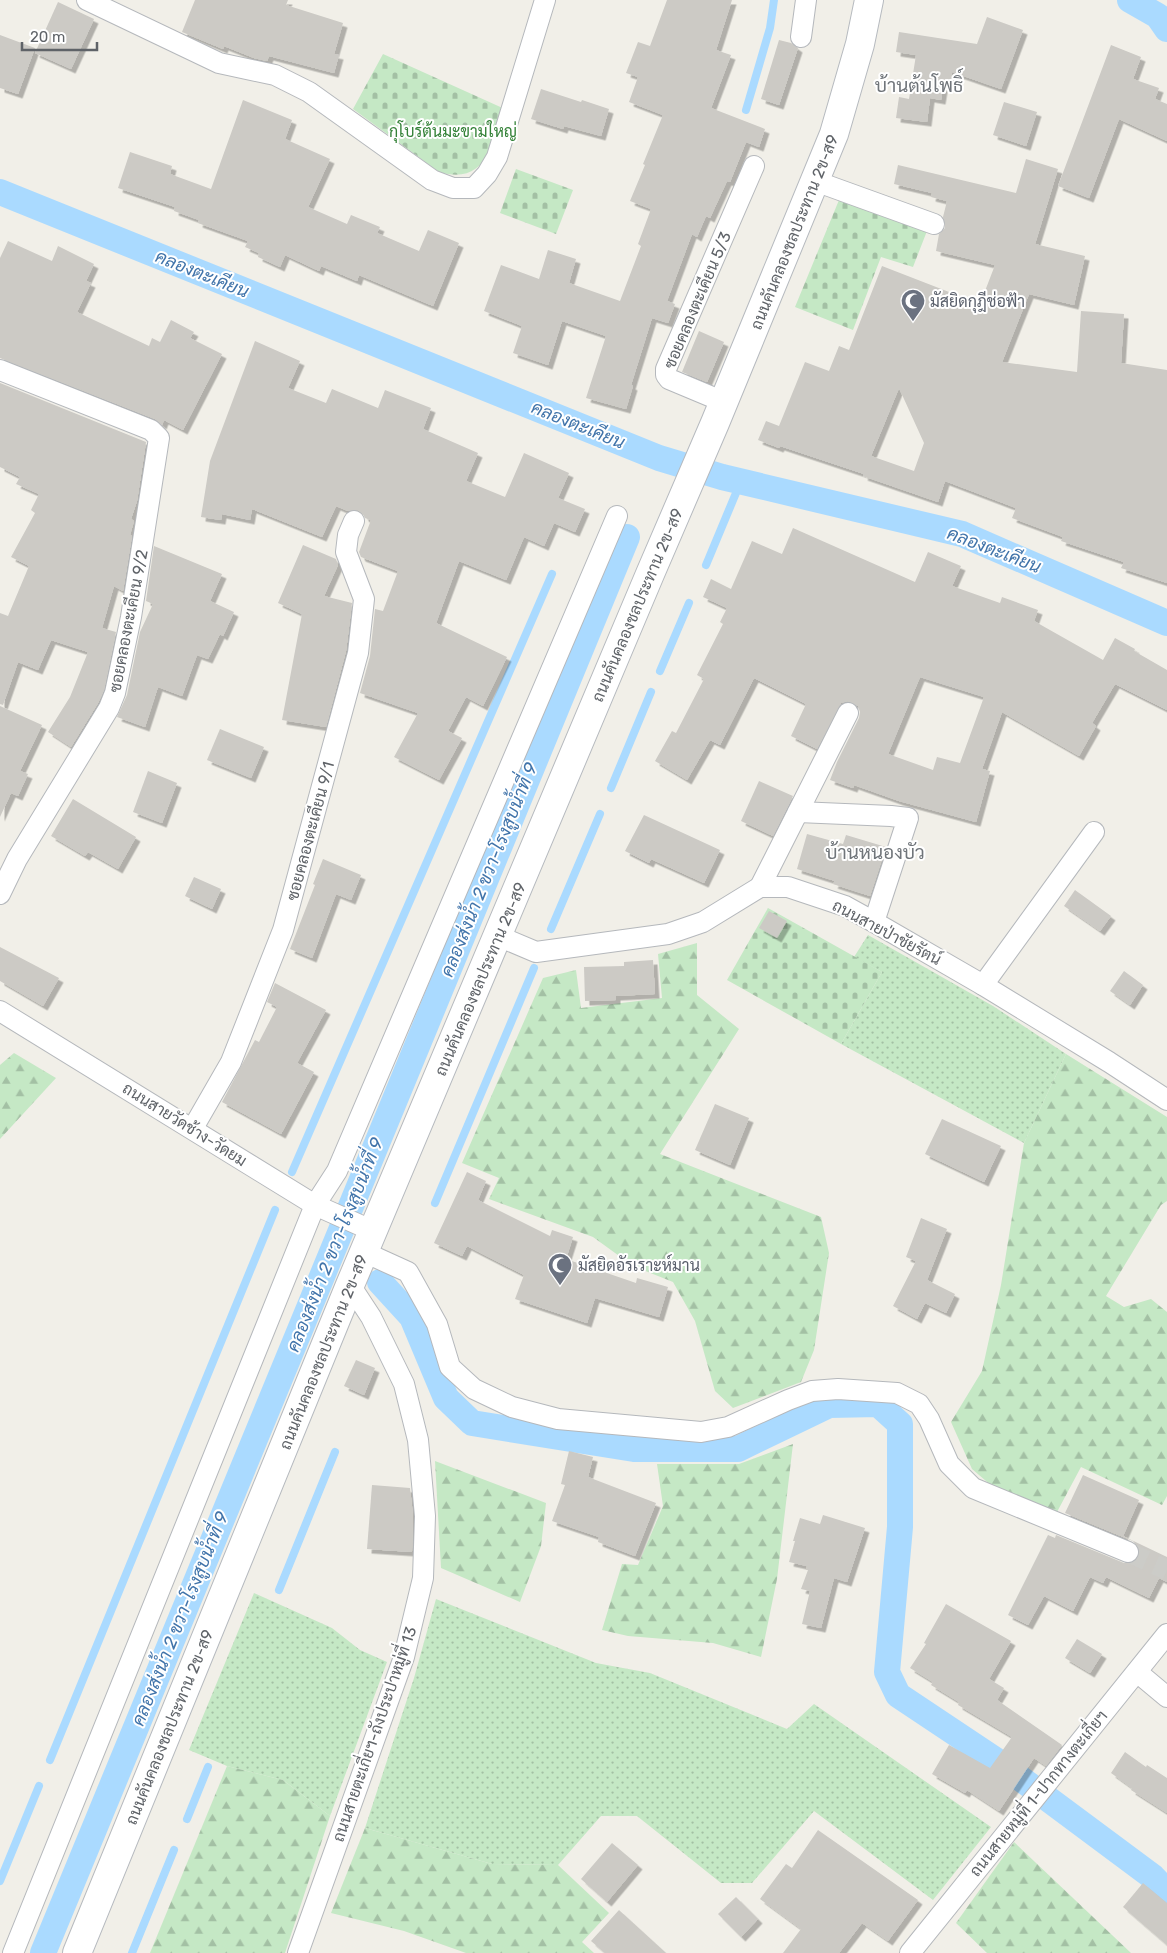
<svg xmlns="http://www.w3.org/2000/svg" width="1167" height="1953" viewBox="0 0 1167 1953" font-family="Rubik,Sarabun,sans-serif">
  <defs>
    <pattern id="grass-dots" width="8" height="8" patternUnits="userSpaceOnUse" patternTransform="scale(1.25)"><rect width="8" height="8" fill="#c5e8c5"/><path d="M2 2h.1M6 6h.1" fill="none" stroke="#a3c0a4" stroke-width="1.8" stroke-linecap="round"/></pattern>
    <pattern id="forest-firs" width="22" height="20" patternUnits="userSpaceOnUse" patternTransform="scale(1.25)"><rect width="22" height="20" fill="#c5e8c5"/><path d="M5 1l3.5 6h-7zM16 11l3.5 6h-7z" fill="#a3c0a4"/></pattern>
    <pattern id="cemetery-stones" width="16" height="16" patternUnits="userSpaceOnUse" patternTransform="scale(1.25)"><rect width="16" height="16" fill="#c5e8c5"/><path d="M2 7V4a2 2 0 0 1 4 0v3zM10 15v-3a2 2 0 0 1 4 0v3z" fill="#a3c0a4"/></pattern>
    <filter id="shadow"><feDropShadow dx="4.5" dy="4.5" stdDeviation="0" flood-color="#0004"/></filter>
  </defs>
  <rect width="100%" height="100%" fill="#f1efe8"/>
  <g fill="url(#grass-dots)">
    <path d="M868,935L993,1006L1066,1054L1024,1143L841,1044L882,972L854,957Z"/>
    <path d="M254,1593L332,1628L360,1650L387,1662L330,1816L283,1780L227,1766L189,1750Z"/>
    <path d="M436,1599L596,1663L650,1673L787,1729L814,1704L991,1827L933,1900L814,1811L752,1883H721L637,1816H601L558,1865L492,1864L365,1828L414,1678Z"/>
  </g>
  <g fill="url(#forest-firs)">
    <path d="M697,943V995L739,1029L660,1154L821,1217L829,1253L814,1350L801,1382L733,1408L715,1391L695,1321L673,1282L633,1266L593,1237L489,1199L499,1178L462,1163L543,978L576,970L581,1008L662,998L658,954Z"/>
    <path d="M14,1053L56,1078L0,1139V1065Z"/>
    <path d="M1066,1054L1167,1117V1201L1161,1205L1106,1296L1124,1307L1151,1299L1167,1312V1496L1162,1505L1081,1467L1057,1512L993,1487L972,1469L951,1422L982,1371L1001,1285L1024,1143Z"/>
    <path d="M793,1444L777,1579L761,1657L713,1643L628,1636L602,1630L622,1564L638,1565L663,1506L657,1464H739Z"/>
    <path d="M435,1461L546,1503L541,1546L520,1602L441,1568Z"/>
    <path d="M227,1766L283,1780L330,1816L285,1953H150Z"/>
    <path d="M365,1828L492,1864L558,1865L609,1913L582,1942L594,1953H466L404,1931L331,1913Z"/>
    <path d="M1014,1842L1131,1953H987L956,1923Z"/>
  </g>
  <g fill="url(#cemetery-stones)">
    <path d="M383,54L507,110C492,144 486,186 439,172L353,109Z"/>
    <path d="M516,169L573,190L556,234L500,213Z"/>
    <path d="M839,200L927,231L913,267L881,257L853,330L795,307Z"/>
    <path d="M768,908L882,972L841,1044L727,980Z"/>
  </g>
  <g fill="none" stroke-linecap="round" stroke-linejoin="round">
    <g stroke="#aadaff" stroke-width="8">
      <path d="M746,110L770,28L774,0"/>
      <path d="M706,565L741,481"/>
      <path d="M660,671L689,603"/>
      <path d="M611,788L651,692"/>
      <path d="M551,929L600,814"/>
      <path d="M292,1172L552,574"/>
      <path d="M435,1203L534,968"/>
      <path d="M279,1590L335,1452"/>
      <path d="M50,1760L275,1210"/>
      <path d="M187,1819L208,1767"/>
      <path d="M0,1881L39,1786"/>
      <path d="M132,1953L174,1850"/>
    </g>
    <g stroke="#aadaff" stroke-width="26">
      <path d="M1130,0L1158,16L1167,29"/>
      <path d="M0,192L659,458L722,477L962,534L1167,623"/>
      <path d="M380,1282L412,1317L446,1398L472,1423L634,1449H738L829,1405L878,1404L900,1424V1527L887,1672L898,1695L997,1761L1153,1877L1167,1892"/>
      <path d="M43,1953L627,537"/>
    </g>
  </g>
  <g fill="#cccac5" fill-rule="evenodd" filter="url(#shadow)">
    <path d="M195,0H288L286,5L343,23L334,54L339,55L334,73L269,56L267,61L254,58L224,46L223,49L182,32Z"/>
    <path d="M667,0H732L716,50L731,55L711,108L765,129L759,147L746,142L730,182L727,181L710,218L706,216L697,237L692,234L667,301L675,304L668,323L652,318L631,385L633,386L626,409L586,398L606,336L562,321L548,365L513,353L522,326L484,311L501,265L539,279L548,250L576,259L569,283L620,301L641,246L638,244L651,209L630,201L645,165L643,164L663,115L629,102L638,77L626,73L638,42L650,46Z"/>
    <path d="M58,2L94,19L71,69L35,53Z"/>
    <path d="M987,17L1023,30L1001,89L952,72L950,83L944,82L941,100L930,98L927,122L896,118L899,97L909,99L916,55L896,52L899,32L977,44Z"/>
    <path d="M0,35L35,48L18,94L0,88Z"/>
    <path d="M779,40L791,43L798,48L779,105L761,99Z"/>
    <path d="M1111,45L1141,57L1133,79L1159,88L1155,99L1167,104V141L1119,119L1089,198L1058,186Z"/>
    <path d="M541,89L581,102L582,100L609,109L601,136L564,126L563,129L531,119Z"/>
    <path d="M243,100L292,120L285,139L330,159L308,207L347,224L351,215L380,227L377,233L419,251L428,230L459,243L433,306L359,275L357,281L321,266L319,271L285,255L280,267L258,257L259,253L245,247L248,241L198,223L199,220L174,211L175,207L118,188L130,152L172,166L170,174L211,189Z"/>
    <path d="M1004,102L1037,112L1026,146L993,135Z"/>
    <path d="M1026,159L1058,169L1035,244L1085,256L1074,305L1029,294L1002,362L1077,372L1081,311L1124,314L1121,363L1167,370V583L1121,568L1124,562L1061,541L1063,537L1012,518L1016,508L945,481L938,502L863,476L864,474L780,446L779,448L758,440L766,421L779,426L805,362L829,371L839,346L849,350L882,266L980,304L995,265L936,251L939,234L945,228L943,217L947,201L931,197L932,193L894,184L898,165L1016,193ZM899,388L924,443L914,471L871,456Z"/>
    <path d="M8,241L52,261L58,246L94,264L86,281L91,283L77,312L149,346L152,338L160,342L171,320L194,332L190,338L222,354L183,430L164,420L162,425L155,419L0,358V258Z"/>
    <path d="M699,331L724,342L707,382L682,372Z"/>
    <path d="M255,341L300,361L288,388L326,403L332,389L378,408L385,390L431,408L423,429L478,453L466,481L505,497L524,453L569,473L558,498L585,509L575,532L554,523L544,546L524,537L506,580L459,561L436,623L507,657L483,706L466,697L448,731L462,738L439,780L394,757L418,713L360,693L370,656L375,609L383,611L398,571L361,557L359,552L371,520L365,518L363,514L358,510L348,511L336,506L322,537L252,509L250,520L222,514L221,520L201,517L210,461Z"/>
    <path d="M0,383L146,442L137,501L131,519L134,521L130,535L132,536L123,591L114,586L102,628L116,632L104,690L98,703L71,747L48,732L70,697L88,652L51,640L38,670L18,662L3,705L0,704V613L8,616L29,566L11,557L35,513L31,510L39,494L16,484L20,477L0,467Z"/>
    <path d="M793,528L915,582L928,552L961,566L952,586L1000,603L1002,597L1038,610L1034,621L1103,660L1115,638L1135,649L1134,651L1167,670V710L1115,684L1092,723L1096,726L1079,756L1002,712L982,769L990,771L976,822L899,801L854,785L853,788L830,780L837,762L859,718L860,712L858,706L848,701L841,703L817,749L791,736L806,704L754,678L720,745L710,740L687,780L655,761L672,731L676,733L704,679L697,675L723,624L720,622L727,608L703,597L711,579L731,589L752,541L782,554ZM920,677L984,697L960,763L937,757L933,770L888,754Z"/>
    <path d="M303,545L336,559L338,565L324,596L352,603L346,651L326,727L282,720L302,614L278,603Z"/>
    <path d="M154,546L222,574L210,601L234,612L223,636L220,634L208,659L197,655L182,696L158,687L145,727L117,717L127,695L140,632L153,604L146,601Z"/>
    <path d="M0,706L42,725L20,771L28,774L18,796L11,793L0,817Z"/>
    <path d="M220,729L264,747L251,778L207,760Z"/>
    <path d="M148,771L177,783L162,823L133,812Z"/>
    <path d="M759,781L793,796L773,836L741,821Z"/>
    <path d="M73,799L136,837L118,869L88,852L85,856L51,836Z"/>
    <path d="M644,815L720,850L704,883L651,859L649,863L625,851Z"/>
    <path d="M807,834L843,844L846,835L886,847L870,896L833,884L835,881L797,869Z"/>
    <path d="M323,859L361,875L351,900L336,894L312,958L290,949L315,885L313,884Z"/>
    <path d="M194,877L221,889L212,909L185,896Z"/>
    <path d="M1075,890L1111,916L1100,931L1064,906Z"/>
    <path d="M769,911L787,921L777,938L759,928Z"/>
    <path d="M0,947L59,978L43,1006L0,981Z"/>
    <path d="M653,960L655,994L616,996V1000L585,1001L584,967L624,966V962Z"/>
    <path d="M1124,971L1143,985L1130,1005L1110,991Z"/>
    <path d="M275,983L326,1010L297,1063L314,1072L281,1134L222,1102L255,1040L259,1042L277,1007L267,1002Z"/>
    <path d="M715,1104L749,1118L730,1165L695,1150Z"/>
    <path d="M942,1119L1001,1146L984,1182L925,1154Z"/>
    <path d="M467,1172L486,1181L478,1200L550,1236L552,1230L573,1237L566,1259L636,1283L637,1278L668,1287L659,1317L595,1298L587,1323L515,1299L524,1275L467,1246L462,1256L434,1243Z"/>
    <path d="M921,1218L947,1229L927,1280L955,1294L946,1313L925,1303L917,1319L893,1306L916,1261L906,1257Z"/>
    <path d="M356,1360L375,1368L364,1395L344,1386Z"/>
    <path d="M569,1451L593,1457L588,1477L656,1503L635,1556L598,1542L599,1537L552,1521L565,1485L561,1484Z"/>
    <path d="M1083,1475L1139,1500L1123,1536L1167,1557V1582L1159,1578L1149,1598L1106,1577L1103,1583L1090,1577L1073,1611L1044,1596L1028,1625L1008,1615L1048,1535L1055,1538L1056,1535L1124,1563L1135,1562L1139,1556L1140,1550L1133,1541L1065,1513Z"/>
    <path d="M372,1485L410,1488L413,1516L412,1552L367,1549Z"/>
    <path d="M823,1515L865,1528L847,1582L834,1578L821,1628L802,1624L810,1591L801,1589L808,1570H806L807,1566L789,1562L795,1541H793L800,1518L820,1524Z"/>
    <path d="M946,1604L1011,1641L989,1679L1004,1688L997,1700L1062,1745L1046,1766L1034,1758L999,1811L967,1790L965,1793L932,1774L949,1745L990,1768L1012,1737L958,1705L959,1702L931,1685L933,1682L910,1668L926,1644L924,1643Z"/>
    <path d="M1077,1639L1102,1654L1090,1673L1065,1658Z"/>
    <path d="M1125,1752L1146,1767L1147,1765L1167,1778V1813L1131,1790L1132,1788L1111,1773Z"/>
    <path d="M818,1830L918,1900L888,1941L862,1923L839,1953H783L801,1929L760,1899L786,1864L792,1868Z"/>
    <path d="M612,1843L638,1865L607,1902L581,1879Z"/>
    <path d="M1143,1883L1167,1903V1945L1123,1907Z"/>
    <path d="M736,1897L758,1919L741,1937L718,1914Z"/>
    <path d="M619,1910L666,1953H605L591,1941Z"/>
  </g>
  <g fill="none" stroke-linecap="round" stroke-linejoin="round">
    <path stroke="#ccccc8" stroke-width="20" stroke-dasharray="20 10" stroke-linecap="butt" d="M1128,1552L1167,1570"/>
    <defs>
      <g id="street">
        <path d="M87,0L219,63L275,75L309,92L432,180L453,188H474L487,174L497,157L545,0"/>
        <path d="M801,37L806,0"/>
        <path d="M815,181L934,224"/>
        <path d="M0,370L151,430L159,438L131,617L115,693L109,708L17,859L0,894"/>
        <path d="M724,402L669,379L666,375V369L754,166"/>
        <path d="M798,812L891,816L908,818L874,922"/>
        <path d="M760,887L848,713"/>
        <path d="M498,936L536,952L668,934L703,922L760,887H788L845,906L874,922L983,985L1109,1062L1167,1100"/>
        <path d="M983,985L1094,832"/>
        <path d="M0,1011L315,1205L373,1231"/>
        <path d="M193,1128L231,1062L283,930L358,653L364,599L346,552L348,535L354,521"/>
        <path d="M364,1252L408,1272L437,1324L450,1367L474,1389L512,1407L558,1419L701,1432L728,1427L788,1400L812,1391L838,1389L897,1393L919,1404L929,1419L949,1464L973,1488L1128,1552"/>
        <path d="M1137,1672L1167,1697"/>
        <path d="M13,1953L315,1205L337,1171L617,516"/>
        <path d="M298,1953L404,1657L423,1578L425,1516L418,1440L404,1384L371,1317L350,1285"/>
        <path d="M910,1953L1167,1634"/>
      </g>
      <path id="secondary" d="M77,1953L350,1285L650,574L715,423L834,134L860,44L869,0"/>
    </defs>
    <use href="#street" stroke="#b5b8bc" stroke-width="22"/>
    <use href="#secondary" stroke="#b6babf" stroke-width="30"/>
    <use href="#street" stroke="#fff" stroke-width="20"/>
    <use href="#secondary" stroke="#fff" stroke-width="28"/>
  </g>
  <defs>
    <symbol id="mosque-pin" viewBox="-11 -11 22 30"><path d="M0 17L-7.5 6A9.5 9.5 0 1 1 7.5 6Z" fill="#6b7280" stroke="#fff"/><path d="M3.5-4.9A6 6 0 1 0 3.5 4.9A5 5 0 1 1 3.5-4.9Z" fill="#fff"/></symbol>
  </defs>
  <g fill-rule="evenodd">
    <use href="#mosque-pin" x="899" y="287" width="28" height="38"/>
    <use href="#mosque-pin" x="546" y="1251" width="28" height="38"/>
  </g>
  <g text-anchor="middle" stroke-width="4" stroke-linejoin="round" paint-order="stroke">
    <g font-size="16" fill="#348238" stroke="#fff">
      <text x="453" y="137">กุโบร์ต้นมะขามใหญ่</text>
    </g>
    <g font-size="16" fill="#5f6368" stroke="#fff">
      <text transform="translate(794 232) rotate(-68)" y="6">ถนนคันคลองชลประทาน 2ข-ส9</text>
      <text transform="translate(697 300) rotate(-67)" y="6">ซอยคลองตะเคียน 5/3</text>
      <text transform="translate(637 605) rotate(-67)" y="6">ถนนคันคลองชลประทาน 2ข-ส9</text>
      <text transform="translate(128 621) rotate(-79)" y="6">ซอยคลองตะเคียน 9/2</text>
      <text transform="translate(310 831) rotate(-75)" y="6">ซอยคลองตะเคียน 9/1</text>
      <text transform="translate(887 932) rotate(28)" y="6">ถนนสายป่าชัยรัตน์</text>
      <text transform="translate(480 979) rotate(-67)" y="6">ถนนคันคลองชลประทาน 2ข-ส9</text>
      <text transform="translate(185 1124) rotate(32)" y="6">ถนนสายวัดช้าง-วัดยม</text>
      <text transform="translate(323 1352) rotate(-68)" y="6">ถนนคันคลองชลประทาน 2ข-ส9</text>
      <text transform="translate(169 1727) rotate(-68)" y="6">ถนนคันคลองชลประทาน 2ข-ส9</text>
      <text transform="translate(374 1734) rotate(-71)" y="6">ถนนสายตะเกี่ยฯ-ถังประปาหมู่ที่ 13</text>
      <text transform="translate(1038 1793) rotate(-51)" y="6">ถนนสายหมู่ที่ 1-ปากทางตะเกี่ยฯ</text>
    </g>
    <g font-size="16" fill="#5b616d" stroke="#fff" text-anchor="start">
      <text x="930" y="307">มัสยิดกุฎีช่อฟ้า</text>
      <text x="578" y="1271">มัสยิดอัรเราะห์มาน</text>
    </g>
    <g font-size="18" font-style="italic" fill="#4174aa" stroke="#fff">
      <text transform="translate(202 274) rotate(22)" y="6">คลองตะเคียน</text>
      <text transform="translate(578 425) rotate(22)" y="6">คลองตะเคียน</text>
      <text transform="translate(994 550) rotate(21)" y="6">คลองตะเคียน</text>
      <text transform="translate(489 870) rotate(-68)" y="6">คลองส่งน้ำ 2 ขวา-โรงสูบน้ำที่ 9</text>
      <text transform="translate(335 1245) rotate(-68)" y="6">คลองส่งน้ำ 2 ขวา-โรงสูบน้ำที่ 9</text>
      <text transform="translate(180 1619) rotate(-68)" y="6">คลองส่งน้ำ 2 ขวา-โรงสูบน้ำที่ 9</text>
    </g>
    <g font-size="19" fill="#70757a" stroke="#fff">
      <text x="919" y="92">บ้านต้นโพธิ์</text>
      <text x="875" y="859">บ้านหนองบัว</text>
    </g>
  </g>
  <path d="M22 42v8h75v-8" fill="none" stroke="#5f6368" stroke-width="2.5"/>
  <text x="30" y="42" font-size="15" fill="#5f6368" stroke="#ffffff" stroke-width="4" paint-order="stroke">20 m</text>
</svg>
